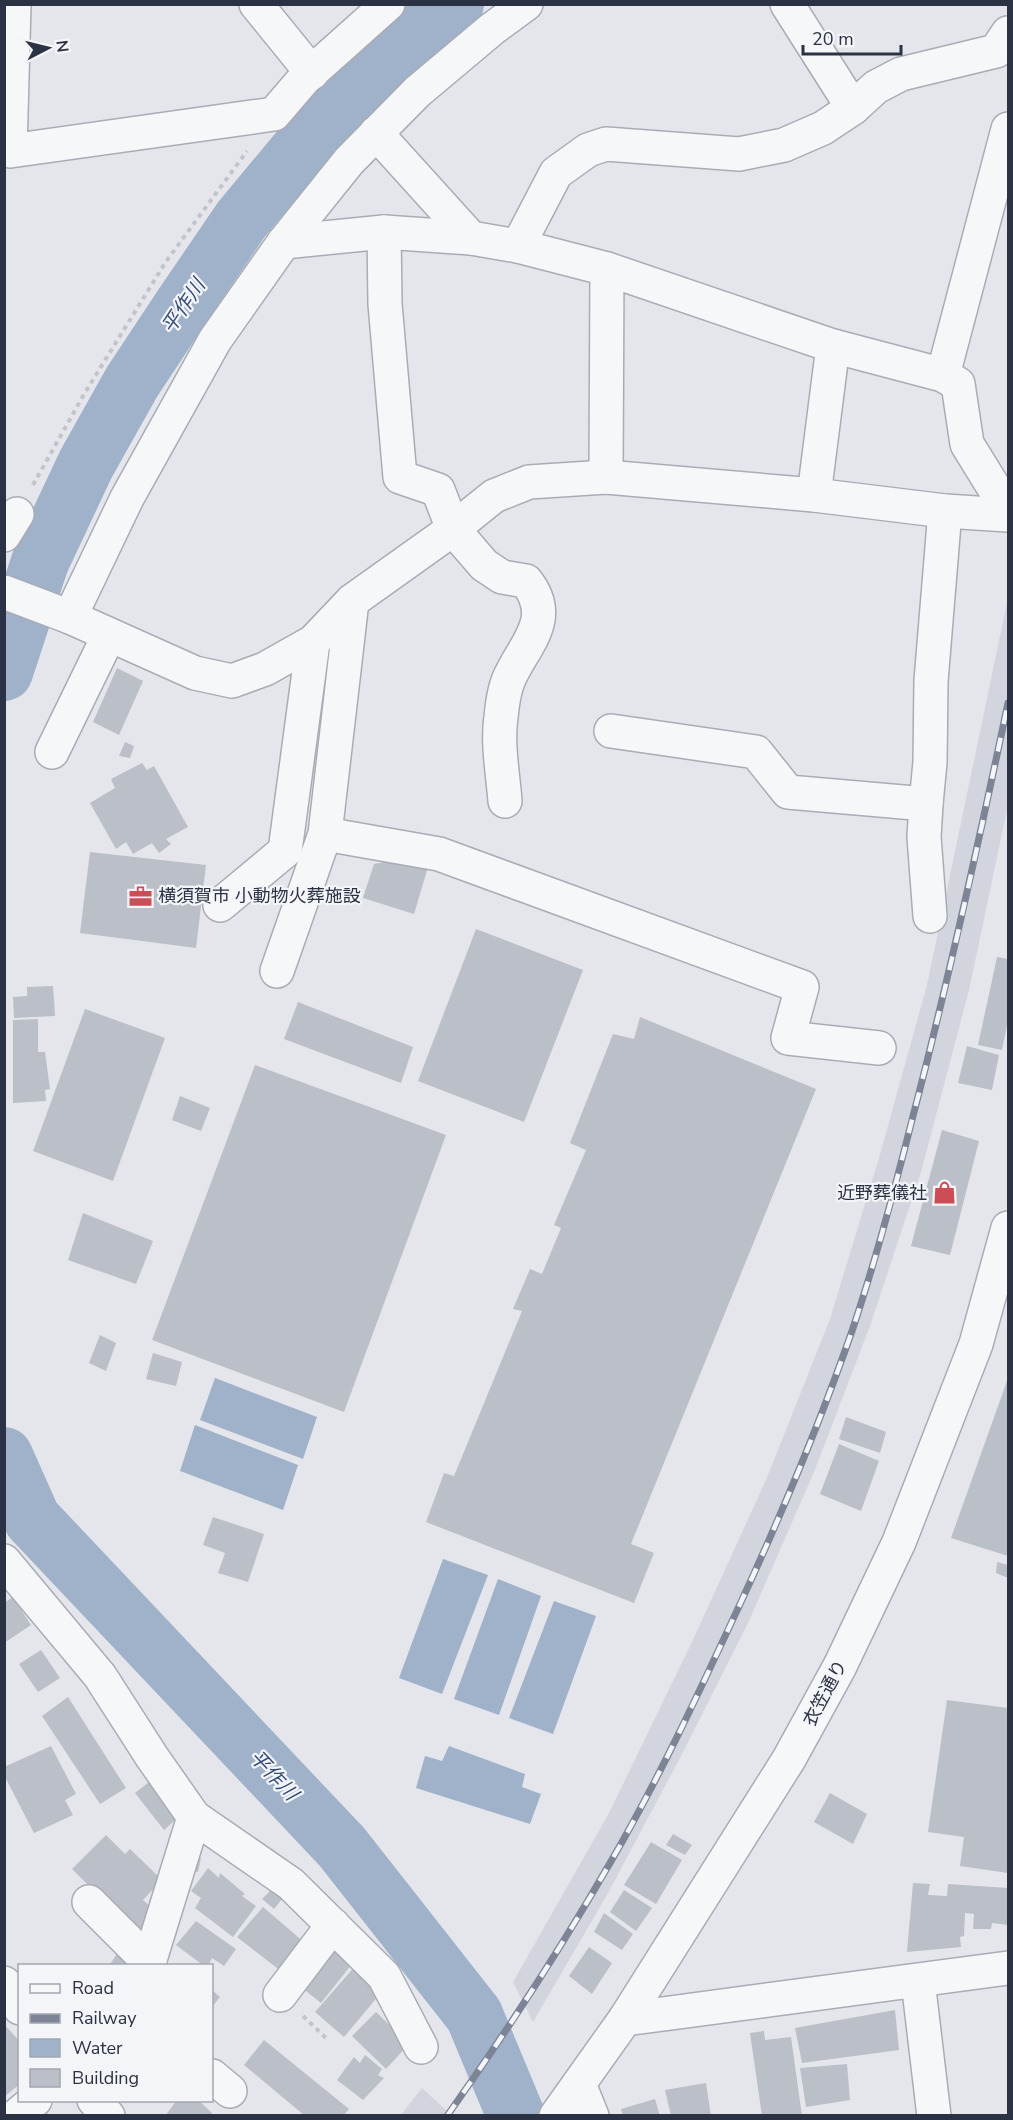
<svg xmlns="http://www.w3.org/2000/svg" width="1013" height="2120" viewBox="0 0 1013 2120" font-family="'Nunito Sans','Noto Sans JP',sans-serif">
  <rect width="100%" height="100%" fill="#e4e6eb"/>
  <g fill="#d2d5dd">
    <path d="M1008,598V805L969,990L921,1172L870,1326L814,1472L748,1623L681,1756L607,1895L533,2022L513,1982L608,1815L691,1644L766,1480L830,1319L879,1158L927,985Z"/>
    <path d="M422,2088L449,2113L450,2115H401Z"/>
  </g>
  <g fill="#a0b1ca">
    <path d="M215,1378L317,1417L303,1459L200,1420Z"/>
    <path d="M195,1425L298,1465L283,1510L180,1471Z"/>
    <path d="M443,1559L488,1575L442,1694L399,1678Z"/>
    <path d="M498,1579L541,1596L499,1715L454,1699Z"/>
    <path d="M554,1601L596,1616L553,1734L509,1718Z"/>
    <path d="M449,1746L525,1774L522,1787L541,1794L530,1824L416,1788L425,1756L442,1761Z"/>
  </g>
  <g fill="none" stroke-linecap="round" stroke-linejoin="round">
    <g stroke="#a0b1ca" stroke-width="58">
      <path d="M4,672L40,562L86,464L132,382L183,305L241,220L315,131L393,53L455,4"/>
      <path d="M4,1456L32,1519L342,1847L474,2015L516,2116"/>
    </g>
  </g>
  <g fill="#bbbfc8">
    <path d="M117,668L143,681L119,735L93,722Z"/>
    <path d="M125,742L134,746L130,758L119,756Z"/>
    <path d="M142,763L147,770L154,766L188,827L166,839L171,844L159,853L152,843L133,854L126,842L116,849L90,803L115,788L111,779Z"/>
    <path d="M90,852L206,865L196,948L80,933Z"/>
    <path d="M402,859L428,867L414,914L363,898L374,864Z"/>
    <path d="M476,929L583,970L524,1122L418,1081Z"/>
    <path d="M997,957L1008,959V1020L1002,1050L978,1045Z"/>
    <path d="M53,986L55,1016L14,1018L13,997L27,996V987Z"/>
    <path d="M298,1002L413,1047L401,1083L284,1039Z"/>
    <path d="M85,1009L165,1038L113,1181L33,1151Z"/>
    <path d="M640,1017L816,1089L631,1544L654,1553L634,1603L426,1522L444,1473L454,1476L522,1311L513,1309L530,1269L542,1274L561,1228L554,1225L586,1150L570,1143L613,1034L634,1039Z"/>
    <path d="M38,1019V1052H45L50,1089L45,1090L46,1101L13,1103V1020Z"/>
    <path d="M967,1046L999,1055L992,1090L958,1083Z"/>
    <path d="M255,1065L446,1135L344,1412L152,1340Z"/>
    <path d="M180,1096L210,1108L201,1131L172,1120Z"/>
    <path d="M942,1130L979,1141L950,1255L911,1246Z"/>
    <path d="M83,1213L153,1241L136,1284L68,1260Z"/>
    <path d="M100,1335L116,1343L106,1371L89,1363Z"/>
    <path d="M153,1353L182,1362L176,1386L146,1379Z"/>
    <path d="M1008,1378V1556L951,1538Z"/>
    <path d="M846,1417L886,1432L880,1453L839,1439Z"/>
    <path d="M839,1444L879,1461L861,1511L820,1494Z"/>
    <path d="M213,1517L264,1534L248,1582L218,1573L225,1553L203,1545Z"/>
    <path d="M997,1562L1008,1565V1578L996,1573Z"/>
    <path d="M13,1597L31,1625L4,1643V1603Z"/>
    <path d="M41,1650L60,1678L38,1692L19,1664Z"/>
    <path d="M68,1697L126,1788L100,1804L42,1716Z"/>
    <path d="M947,1700L1008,1708V1873L960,1866L964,1837L928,1832Z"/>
    <path d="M51,1746L76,1794L65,1800L73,1815L34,1833L4,1775V1767Z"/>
    <path d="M153,1779L183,1813L164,1830L135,1793Z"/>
    <path d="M830,1793L867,1814L853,1844L814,1822Z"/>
    <path d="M673,1834L692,1845L685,1855L666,1845Z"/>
    <path d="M106,1835L125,1854L130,1849L162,1880L143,1900L158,1914L138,1934L72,1869Z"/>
    <path d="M651,1842L682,1860L656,1904L624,1885Z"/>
    <path d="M192,1856L201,1858L198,1872L189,1871Z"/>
    <path d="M208,1868L219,1878L220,1873L245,1894L242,1896L256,1906L233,1937L195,1908L201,1898L191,1891Z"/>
    <path d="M913,1883L930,1884L928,1895L947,1896L948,1884L1008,1888V1925L992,1923L991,1929H973L974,1914L965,1913L964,1936L960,1937L961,1947L907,1952Z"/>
    <path d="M272,1889L282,1899L274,1909L262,1899Z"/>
    <path d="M624,1890L652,1908L636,1931L610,1912Z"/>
    <path d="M263,1907L305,1943L281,1971L237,1937Z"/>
    <path d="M604,1913L633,1934L622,1950L594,1932Z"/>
    <path d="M196,1921L236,1949L224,1966L212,1958L208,1966H204L176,1945Z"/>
    <path d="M332,1945L352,1964L321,2003L296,1983Z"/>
    <path d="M589,1947L612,1963L592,1994L569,1976Z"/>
    <path d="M120,1949L131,1966H109Z"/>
    <path d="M357,1964L385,1988L344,2037L315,2012Z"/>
    <path d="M212,1990L220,1997L212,2007Z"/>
    <path d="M895,2010L899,2050L802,2063L795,2028Z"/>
    <path d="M376,2012L409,2044L386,2069L352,2036Z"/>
    <path d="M4,2024L20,2042V2084L4,2097Z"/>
    <path d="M764,2031L765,2040L791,2037L802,2116H762L750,2033Z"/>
    <path d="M264,2040L349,2109L343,2116H305L244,2065Z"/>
    <path d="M365,2055L382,2069L378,2075L384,2078L363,2100L337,2080L354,2057L360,2063Z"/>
    <path d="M847,2064L850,2100L806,2107L800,2068Z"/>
    <path d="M706,2083L711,2116H671L665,2090Z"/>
    <path d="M655,2099L660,2116H623L621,2109Z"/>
    <path d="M177,2100H198L212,2113L209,2116H165Z"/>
  </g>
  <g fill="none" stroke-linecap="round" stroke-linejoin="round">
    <defs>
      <g id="minor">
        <path d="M14,4L10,151L274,114L304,79L388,4"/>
        <path d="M256,4L312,73"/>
        <path d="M787,4L853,108"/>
        <path d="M376,133L471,238L518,246L607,269L833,346L943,375L958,384L967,444L996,491L1001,514"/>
        <path d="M384,232L385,304L400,477L438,490L453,529L484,565L502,577L526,581C557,620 523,645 508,681C504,692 502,706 501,717C497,743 503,775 505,801"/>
        <path d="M284,242L384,232L471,238"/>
        <path d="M518,246L556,173L588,150L606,144L739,154L784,145L823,128L853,108L876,87L901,74L996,51L1008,33"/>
        <path d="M943,375L1008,129"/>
        <path d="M606,477L607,269"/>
        <path d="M814,495L833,346"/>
        <path d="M4,535L17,514"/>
        <path d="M4,592L70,617L195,673L232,681L265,669L313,642L352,601L453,529L494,496L529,482L606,477L814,495L945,511L1008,515"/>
        <path d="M70,617L127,498L215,340L284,242L349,161L417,92L492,29L526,4"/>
        <path d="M611,731L756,752L788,792L926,804L930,762L931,681L945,511"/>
        <path d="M52,752L109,635"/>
        <path d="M926,804L924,837L930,916"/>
        <path d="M325,834L439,854L802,987L788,1038L879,1048"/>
        <path d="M220,905L285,851L313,642"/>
        <path d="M277,971L325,834L352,601"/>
        <path d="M4,1561L100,1676L152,1757L194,1817L291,1884L384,1976L421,2047"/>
        <path d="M89,1902L150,1963"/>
        <path d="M148,1966L194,1817"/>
        <path d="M918,1981L934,2116"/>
        <path d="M4,1983L20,2008"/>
        <path d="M280,1995L333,1925"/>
        <path d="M625,2019L1008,1968"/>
        <path d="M212,2076L230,2091"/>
        <path d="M579,2084L592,2116"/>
        <path d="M94,2100L108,2116"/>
        <path d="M16,2116L35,2100"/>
        <path d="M556,2116L625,2019L789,1759L840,1666L899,1542L976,1344L1008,1228"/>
      </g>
    </defs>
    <use href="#minor" stroke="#a9acb5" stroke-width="36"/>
    <g stroke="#c1c4ca" stroke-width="4" stroke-dasharray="4.5 4.5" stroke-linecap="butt">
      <path d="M33,485L83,396L165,263L247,151"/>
      <path d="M303,2016L327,2039"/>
    </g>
    <use href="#minor" stroke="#f6f7f9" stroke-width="33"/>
    <defs>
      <path id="rail" d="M447,2116C505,2034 560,1950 610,1863C659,1779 700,1690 741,1602C782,1513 820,1423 852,1331C876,1260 895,1188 913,1116C949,979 979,841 1008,703"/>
    </defs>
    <use href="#rail" stroke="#7d8495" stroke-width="7"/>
    <use href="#rail" stroke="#f3f5f8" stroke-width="4.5" stroke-dasharray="14" stroke-linecap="butt"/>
  </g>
  <defs>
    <symbol id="office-bare" viewBox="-9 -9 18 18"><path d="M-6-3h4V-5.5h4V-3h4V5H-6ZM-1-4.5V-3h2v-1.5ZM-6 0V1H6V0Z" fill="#cc4d55" stroke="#f3f5f8" stroke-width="2.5" paint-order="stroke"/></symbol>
    <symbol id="shop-bare" viewBox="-9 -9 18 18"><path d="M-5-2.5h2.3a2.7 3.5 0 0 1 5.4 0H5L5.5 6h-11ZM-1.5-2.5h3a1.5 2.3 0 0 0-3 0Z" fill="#cc4d55" stroke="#f3f5f8" stroke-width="2.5" paint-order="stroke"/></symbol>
  </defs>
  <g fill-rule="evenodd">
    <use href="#office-bare" x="124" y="880" width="33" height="33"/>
    <use href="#shop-bare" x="928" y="1176" width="33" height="33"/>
  </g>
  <g text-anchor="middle" stroke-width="4.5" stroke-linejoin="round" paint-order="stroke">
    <g font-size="18" fill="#2b3243" stroke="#f3f5f8" text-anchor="start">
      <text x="158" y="902">横須賀市 小動物火葬施設</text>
      <text x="927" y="1199" text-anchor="end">近野葬儀社</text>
    </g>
    <g font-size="18" fill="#2b3243" stroke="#f3f5f8">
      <text transform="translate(825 1693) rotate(-62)" y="6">衣笠通り</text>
    </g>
    <g font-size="20" font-style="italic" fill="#364d77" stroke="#f3f5f8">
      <text transform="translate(183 306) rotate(-56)" y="7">平作川</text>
      <text transform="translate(274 1775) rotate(47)" y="7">平作川</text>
    </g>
  </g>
  <rect width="1013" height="2120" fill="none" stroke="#2b3243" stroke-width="12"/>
  <rect x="18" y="1964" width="195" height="138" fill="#f3f5f8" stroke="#a3a7b0" stroke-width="1.5"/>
  <rect x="30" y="1984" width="30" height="9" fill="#f6f7f9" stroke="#a3a7b0" stroke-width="1.5"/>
  <text x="72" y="1994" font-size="18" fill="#2b3243">Road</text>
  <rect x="30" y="2014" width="30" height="9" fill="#7d8495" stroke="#a3a7b0" stroke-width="1.5"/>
  <text x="72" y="2024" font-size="18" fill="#2b3243">Railway</text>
  <rect x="30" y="2039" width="30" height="18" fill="#a0b1ca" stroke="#a3a7b0" stroke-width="1.5"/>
  <text x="72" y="2054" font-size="18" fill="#2b3243">Water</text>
  <rect x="30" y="2069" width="30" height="18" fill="#bbbfc8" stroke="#a3a7b0" stroke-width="1.5"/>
  <text x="72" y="2084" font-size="18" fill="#2b3243">Building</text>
  <g transform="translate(48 48) rotate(83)" stroke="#f3f5f8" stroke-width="4.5" paint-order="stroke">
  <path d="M0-4.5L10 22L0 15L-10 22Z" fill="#2b3243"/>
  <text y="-9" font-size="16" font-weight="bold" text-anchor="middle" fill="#2b3243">N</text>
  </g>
  <path d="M803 45v9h98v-9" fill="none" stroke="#2b3243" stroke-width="3"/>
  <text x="812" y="45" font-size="18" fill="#2b3243" stroke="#f3f5f8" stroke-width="4.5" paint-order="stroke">20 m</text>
</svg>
